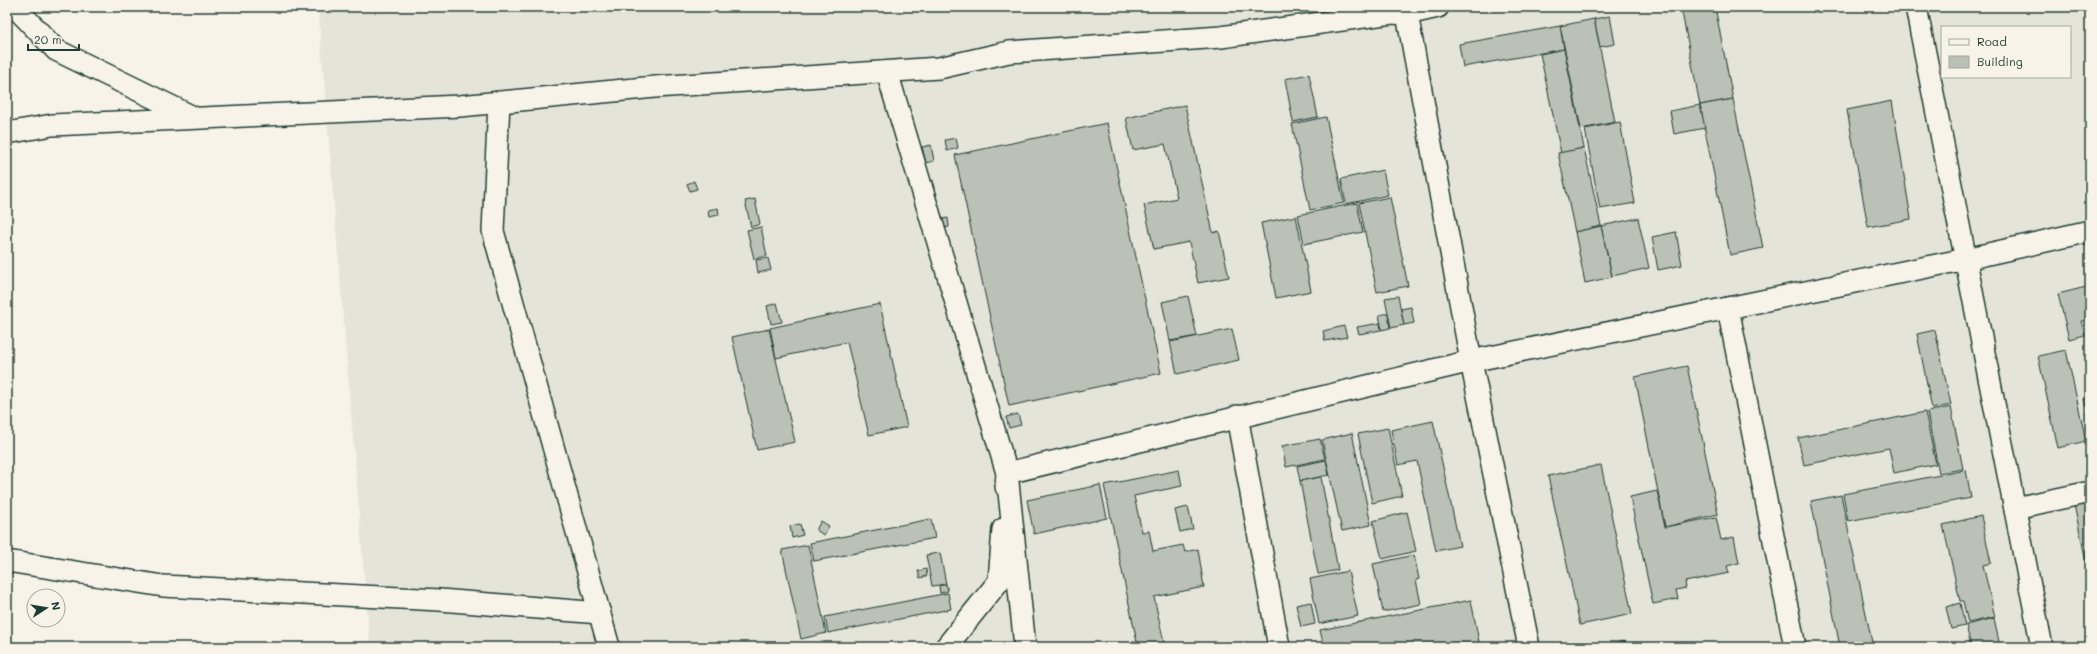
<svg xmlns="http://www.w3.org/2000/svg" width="2097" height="654" viewBox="0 0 2097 654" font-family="Mali,sans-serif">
  <rect width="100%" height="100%" fill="#f7f3e8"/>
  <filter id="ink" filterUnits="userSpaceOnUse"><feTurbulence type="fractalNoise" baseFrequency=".025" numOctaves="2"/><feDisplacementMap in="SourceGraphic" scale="8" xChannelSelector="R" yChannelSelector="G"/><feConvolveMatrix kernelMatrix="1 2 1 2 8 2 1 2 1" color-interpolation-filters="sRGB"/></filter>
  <g filter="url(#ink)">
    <path fill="#e5e4d9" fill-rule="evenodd" d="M318,7H2090V647H370ZM1942,27H2070V77H1942Z"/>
    <g fill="#bbc1b6" stroke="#1f3d34">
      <path d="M1681,7H1715L1733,99L1700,105Z"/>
      <path d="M1610,16L1615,44L1600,47L1594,19Z"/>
      <path d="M1594,19L1615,122L1581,129L1560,26Z"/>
      <path d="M1560,26L1564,49L1463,67L1459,44Z"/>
      <path d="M1564,49L1584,148L1561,153L1540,54Z"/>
      <path d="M1309,74L1318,117L1293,122L1285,79Z"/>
      <path d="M1733,99L1763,248L1730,255L1700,105Z"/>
      <path d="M1892,101L1911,219L1868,227L1847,110Z"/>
      <path d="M1185,105L1213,233L1219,231L1229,277L1198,283L1189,242L1154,249L1144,205L1177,198L1165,144L1133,150L1126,118Z"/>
      <path d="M1700,105L1705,128L1674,134L1670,111Z"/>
      <path d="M1326,117L1344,203L1310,210L1292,124Z"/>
      <path d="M1620,122L1635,203L1600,209L1585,129Z"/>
      <path d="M1107,123L1161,373L1009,406L955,155Z"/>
      <path d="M956,138L958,148L947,151L945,140Z"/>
      <path d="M931,145L934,161L926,163L922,147Z"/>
      <path d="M1584,148L1601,226L1575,232L1558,153Z"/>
      <path d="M1383,170L1388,195L1346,204L1341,179Z"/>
      <path d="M933,180L937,195L928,197L924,183Z"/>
      <path d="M694,181L697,189L690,191L687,184Z"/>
      <path d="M1390,197L1408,286L1377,292L1359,203Z"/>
      <path d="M755,199L760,224L751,227L745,201Z"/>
      <path d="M1357,203L1363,232L1304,244L1298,215Z"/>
      <path d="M718,208L719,215L709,217L708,210Z"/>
      <path d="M1296,216L1311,291L1276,298L1261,223Z"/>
      <path d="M948,218L949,227L938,229L936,220Z"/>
      <path d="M1638,218L1649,268L1612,276L1601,226Z"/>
      <path d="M1601,226L1612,277L1585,283L1575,232Z"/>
      <path d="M761,227L767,256L754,259L747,230Z"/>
      <path d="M1676,232L1682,265L1658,270L1652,237Z"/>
      <path d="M768,258L771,270L758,273L756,260Z"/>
      <path d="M2090,286V319L2081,321L2085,335L2069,339L2058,294Z"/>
      <path d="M1188,296L1197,336L1170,341L1162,302Z"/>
      <path d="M1398,296L1404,325L1391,328L1385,298Z"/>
      <path d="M777,303L782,322L771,324L767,306Z"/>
      <path d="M880,304L907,427L869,435L847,342L776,358L770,328Z"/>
      <path d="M1411,307L1414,323L1404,325L1401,309Z"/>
      <path d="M1388,313L1390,328L1382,330L1379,315Z"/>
      <path d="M1380,323L1381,330L1359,334L1357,327Z"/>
      <path d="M1344,326L1347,337L1325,341L1323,331Z"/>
      <path d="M769,329L795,442L757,450L732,337Z"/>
      <path d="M1232,329L1239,360L1177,374L1170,342Z"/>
      <path d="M1935,330L1951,405L1932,409L1917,334Z"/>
      <path d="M2066,350L2086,441L2058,448L2038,356Z"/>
      <path d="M1687,366L1718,514L1665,527L1635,377Z"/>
      <path d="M2090,397V415L2088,416L2084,399Z"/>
      <path d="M1951,407L1963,469L1939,473L1927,412Z"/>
      <path d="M1925,412L1936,464L1894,473L1889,448L1804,465L1798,438Z"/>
      <path d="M1018,414L1021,425L1009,428L1006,417Z"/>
      <path d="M1433,421L1460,546L1436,551L1417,461L1398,465L1391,430Z"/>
      <path d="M1388,428L1402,496L1372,503L1358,434Z"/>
      <path d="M1352,433L1371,525L1342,531L1322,440Z"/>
      <path d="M1320,439L1325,459L1286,467L1282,446Z"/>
      <path d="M2086,441H2090V454H2089Z"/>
      <path d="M1326,460L1329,475L1300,481L1297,466Z"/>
      <path d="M1601,465L1632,614L1580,625L1548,476Z"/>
      <path d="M1179,470L1182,486L1134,496L1142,532L1149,531L1153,551L1183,545L1185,552L1198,549L1204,587L1154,597L1165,647H1138L1104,485Z"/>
      <path d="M1966,470L1971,498L1848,521L1843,494Z"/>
      <path d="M1321,477L1338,570L1318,574L1300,481Z"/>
      <path d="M1100,485L1107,518L1034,534L1027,500Z"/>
      <path d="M1657,491L1665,527L1716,517L1721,540L1734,537L1739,563L1727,566L1729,573L1685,582L1686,588L1676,590L1678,599L1653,604L1630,497Z"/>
      <path d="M1841,495L1873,647H1840L1811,501Z"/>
      <path d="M2090,496V580L2073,500Z"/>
      <path d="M1188,507L1193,529L1180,532L1175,510Z"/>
      <path d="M1407,512L1416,551L1382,559L1373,521Z"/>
      <path d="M1981,516L1991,563L1983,565L1995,617L1968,623L1963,601H1960L1943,525Z"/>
      <path d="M931,519L935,538L814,561L810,543Z"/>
      <path d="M821,521L829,526L824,535L816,530Z"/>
      <path d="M800,524L803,535L792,538L790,526Z"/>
      <path d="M808,545L826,633L801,639L782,550Z"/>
      <path d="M940,553L946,584L932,586L926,555Z"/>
      <path d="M1414,555L1419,579L1416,580L1421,604L1383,612L1373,564Z"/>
      <path d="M926,569L927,576L920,578L918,571Z"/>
      <path d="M1348,571L1358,616L1319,624L1310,579Z"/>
      <path d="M946,584L948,591L940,593L939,586Z"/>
      <path d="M948,593L951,609L828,633L825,617Z"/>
      <path d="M1471,600L1480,647H1324L1320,630Z"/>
      <path d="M1311,602L1315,624L1301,627L1296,605Z"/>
      <path d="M1960,603L1965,626L1951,629L1946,607Z"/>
      <path d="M1994,618L2000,647H1971L1966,625Z"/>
      <path d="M1625,641L1626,647H1592Z"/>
    </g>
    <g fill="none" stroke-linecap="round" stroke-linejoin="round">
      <defs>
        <g id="minor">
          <path d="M15,7L56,50L193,117"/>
          <path d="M1916,7L2042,647"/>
          <path d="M1407,14L1471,361L1529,647"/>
          <path d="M887,72L1007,473L1006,487"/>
          <path d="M499,102L493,231L609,647"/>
          <path d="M7,133L52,125L460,106L655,87L939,68L1009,52L1221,37L1392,13L1407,14L1438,7"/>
          <path d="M1728,308L1795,647"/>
          <path d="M1237,416L1279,647"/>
          <path d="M2015,508L2090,492"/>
          <path d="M7,561L163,586L440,600L600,613"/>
          <path d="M946,647L999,581L1003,529"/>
          <path d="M1025,647L1007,473L1471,361L1966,259L2090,231"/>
        </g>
      </defs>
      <use href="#minor" stroke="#1f3d34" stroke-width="24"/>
      <use href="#minor" stroke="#f7f3e8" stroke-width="21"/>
    </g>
  </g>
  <rect width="2097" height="654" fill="none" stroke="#f7f3e8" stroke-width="24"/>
  <rect x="12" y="12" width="2073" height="630" fill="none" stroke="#1f3d34" stroke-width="1.5" filter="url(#ink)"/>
  <rect x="1941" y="26" width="130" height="52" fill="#f7f3e8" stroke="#a1aaa0"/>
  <rect x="1949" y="39" width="20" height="6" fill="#f7f3e8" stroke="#a1aaa0"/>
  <text x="1977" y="46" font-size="12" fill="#1f3d34">Road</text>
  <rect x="1949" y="56" width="20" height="12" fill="#bbc1b6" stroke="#a1aaa0"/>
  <text x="1977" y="66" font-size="12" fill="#1f3d34">Building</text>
  <g transform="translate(46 608) rotate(78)"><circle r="19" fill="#f7f3e8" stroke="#a1aaa0"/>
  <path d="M0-3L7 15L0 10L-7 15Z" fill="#1f3d34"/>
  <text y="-6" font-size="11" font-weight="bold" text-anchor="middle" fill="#1f3d34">N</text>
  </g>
  <path d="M28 44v6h51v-6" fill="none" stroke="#1f3d34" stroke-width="2"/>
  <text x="34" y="44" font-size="12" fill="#1f3d34" stroke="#f7f3e8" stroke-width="3" paint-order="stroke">20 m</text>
</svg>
